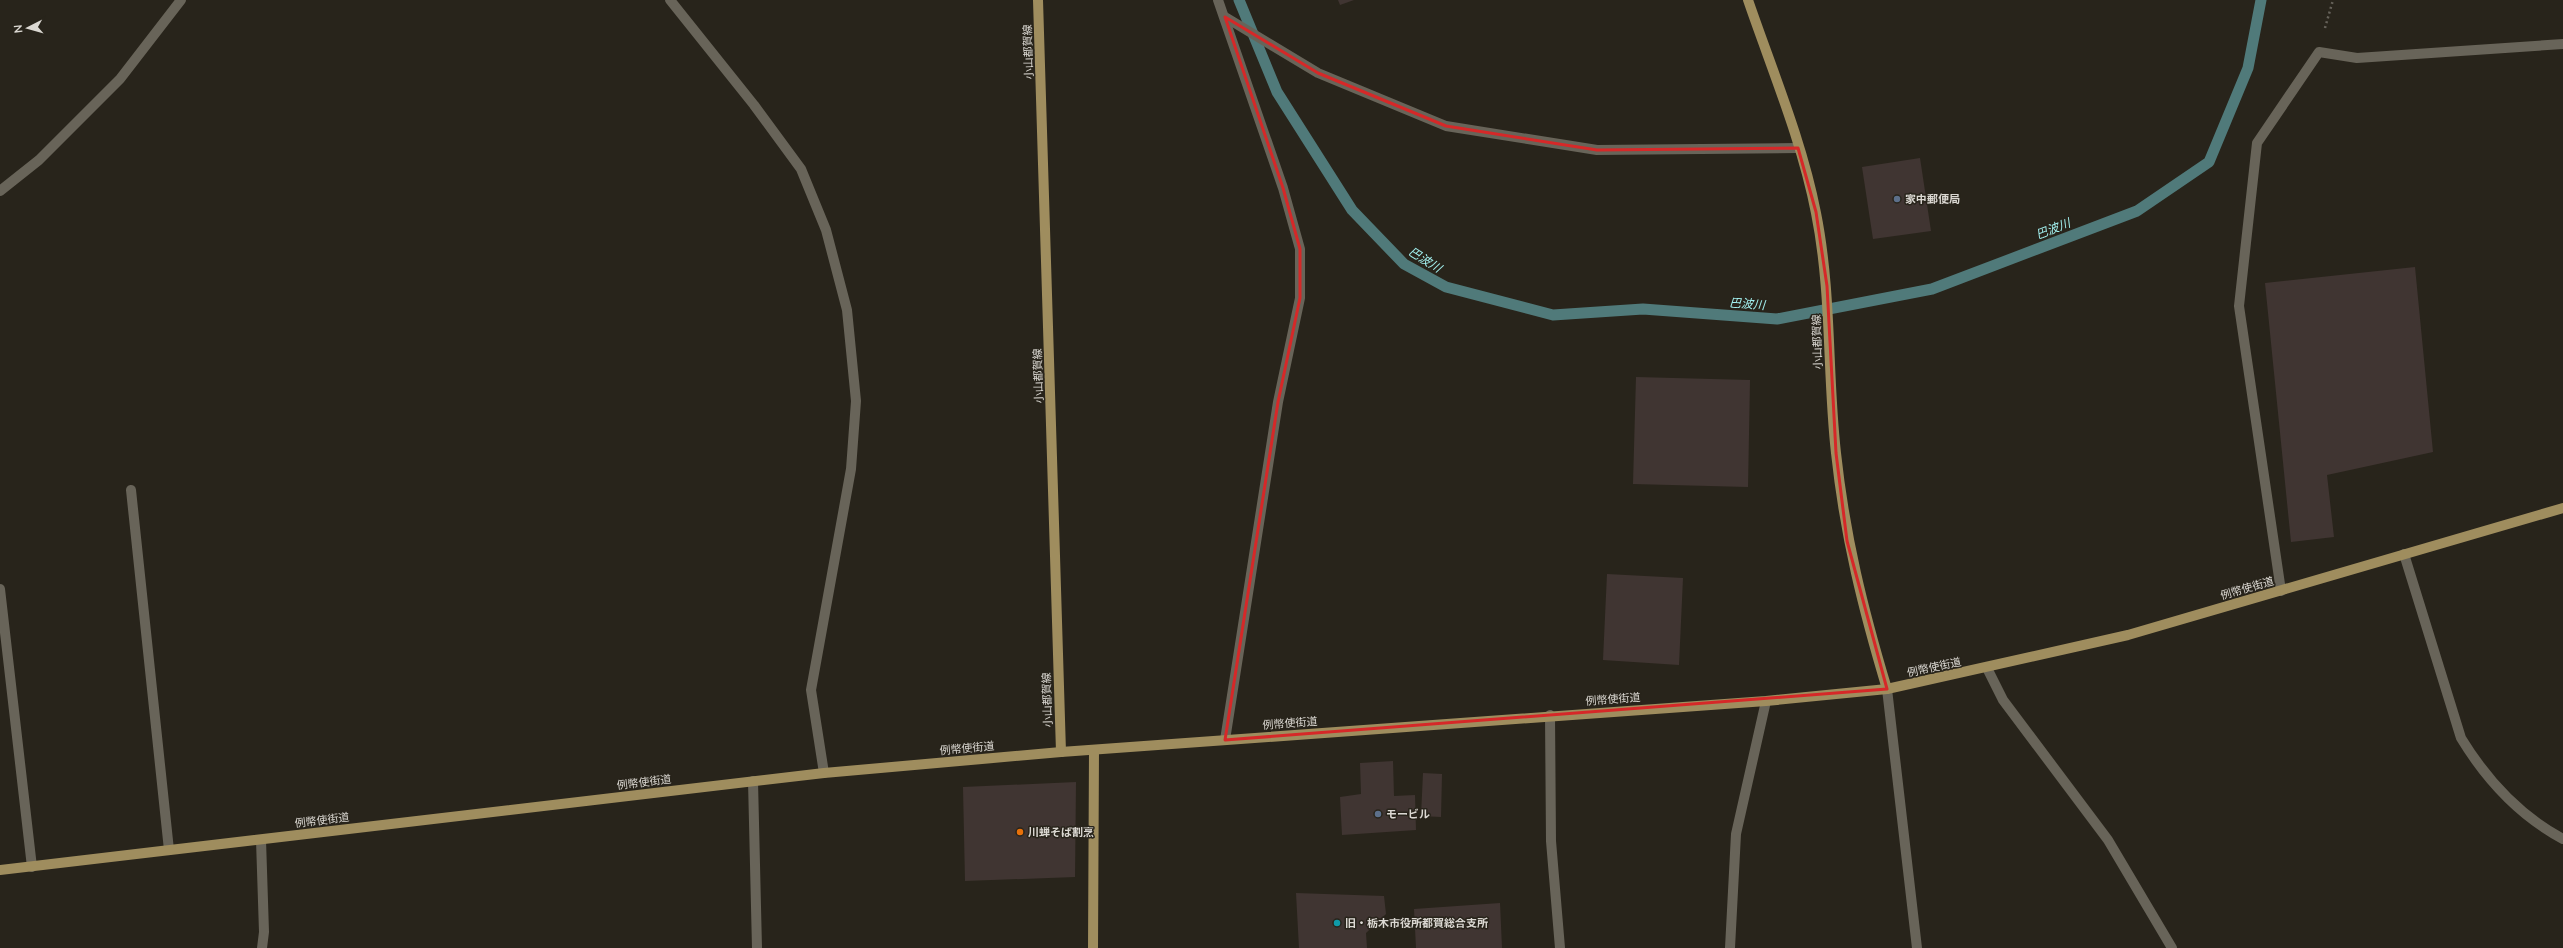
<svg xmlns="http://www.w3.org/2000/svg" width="2563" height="948" viewBox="0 0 2563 948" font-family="Lato,'Noto Sans JP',sans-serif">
  <rect width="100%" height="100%" fill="#28241b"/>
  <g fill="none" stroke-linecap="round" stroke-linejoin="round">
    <path stroke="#507a7a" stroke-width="11" d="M1239,0L1277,92L1352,210L1404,264L1446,287L1553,315L1643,309L1777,319L1932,289L2137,211L2209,162L2248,68L2261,0"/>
  </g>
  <g fill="#403532">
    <path d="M1338,0H1354L1340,5Z"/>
    <path d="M1920,158L1931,231L1873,239L1862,167Z"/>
    <path d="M2415,267L2433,452L2327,475L2334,537L2291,542L2265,283Z"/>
    <path d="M1636,377L1750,380L1748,487L1633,484Z"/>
    <path d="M1607,574L1683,578L1679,665L1603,660Z"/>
    <path d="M1393,761L1394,796L1415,795L1416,830L1342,835L1340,797L1361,794L1360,763Z"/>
    <path d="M1423,773L1442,774L1441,817L1421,816Z"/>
    <path d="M1076,782L1075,877L965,881L963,787Z"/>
    <path d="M1296,893L1384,896L1386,914L1366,933L1367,948H1299Z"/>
    <path d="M1500,903L1502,948H1416L1414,909Z"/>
  </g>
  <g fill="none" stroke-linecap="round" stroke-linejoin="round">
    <path stroke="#66625a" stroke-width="2.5" stroke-dasharray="2 3" stroke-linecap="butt" d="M2325,28L2333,0"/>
    <g stroke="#686459" stroke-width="10">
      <path d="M670,0L754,105L801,169L826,230L847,310L856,401L851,469L811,690L824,773"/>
      <path d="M1218,0L1283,188L1300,249V298L1278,402L1225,740"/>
      <path d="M1225,17L1318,73L1446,126L1597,150L1798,148"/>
      <path d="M0,191L39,160L120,79L181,0"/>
      <path d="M131,490L169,850"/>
      <path d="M2404,554L2461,738C2486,779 2520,816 2563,839"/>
      <path d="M0,589L32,867"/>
      <path d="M2281,591L2239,306L2257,143L2319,52L2357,58L2563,44"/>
      <path d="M1987,668L2003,700L2108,840L2172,948"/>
      <path d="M1887,689L1917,948"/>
      <path d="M1550,715L1551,841L1560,948"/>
      <path d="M753,781L757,948"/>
      <path d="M261,840L264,932L262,948"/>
      <path d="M1730,948L1736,834L1766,701"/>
    </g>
    <g stroke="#9f8d5e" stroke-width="10">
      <path d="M1038,0L1061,752"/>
      <path d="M1748,0C1772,70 1802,141 1816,213C1832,293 1827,373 1836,453C1845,537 1863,609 1887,689"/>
      <path d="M0,870L824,773L1061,752L1766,701L1887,689L2128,635L2563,508"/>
      <path d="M1093,948L1094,750"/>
    </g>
  </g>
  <path fill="none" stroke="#d62828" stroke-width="3" stroke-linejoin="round" d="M1225,17L1318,73L1446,126L1597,150L1798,148L1816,212L1827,286L1836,453L1847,541L1887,689L1225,740L1278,402L1300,298V249L1283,188Z"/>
  <g fill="#5c6f8a" stroke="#28241b" stroke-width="1.5">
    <circle cx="1897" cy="199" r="4"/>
    <circle cx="1378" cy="814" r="4"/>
  </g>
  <circle fill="#e8710a" stroke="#28241b" stroke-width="1.5" cx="1020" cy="832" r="4"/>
  <circle fill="#0f9aa8" stroke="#28241b" stroke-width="1.5" cx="1337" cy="923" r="4"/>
  <g text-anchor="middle" stroke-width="3" stroke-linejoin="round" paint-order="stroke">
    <g font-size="11" fill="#dbd8d2" stroke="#28241b">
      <text transform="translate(1028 52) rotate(-92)" y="4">小山都賀線</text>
      <text transform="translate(1817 342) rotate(-92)" y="4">小山都賀線</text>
      <text transform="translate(1038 376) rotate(-92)" y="4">小山都賀線</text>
      <text transform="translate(2247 588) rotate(-16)" y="4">例幣使街道</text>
      <text transform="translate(1934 667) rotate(-12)" y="4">例幣使街道</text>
      <text transform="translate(1613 699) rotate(-4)" y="4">例幣使街道</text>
      <text transform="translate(1047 700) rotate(-92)" y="4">小山都賀線</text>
      <text transform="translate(1290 723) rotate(-4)" y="4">例幣使街道</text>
      <text transform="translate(967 748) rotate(-5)" y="4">例幣使街道</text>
      <text transform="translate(644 782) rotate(-7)" y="4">例幣使街道</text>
      <text transform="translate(322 820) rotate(-7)" y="4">例幣使街道</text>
    </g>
    <g font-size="11" font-weight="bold" fill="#dbd8d2" stroke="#28241b" text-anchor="start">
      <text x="1905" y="203">家中郵便局</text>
      <text x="1386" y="818">モービル</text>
      <text x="1028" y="836">川蝉そば割烹</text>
      <text x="1345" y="927">旧・栃木市役所都賀総合支所</text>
    </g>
    <g font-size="12" font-style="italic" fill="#a2f0ef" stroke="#28241b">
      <text transform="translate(2053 229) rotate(-21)" y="4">巴波川</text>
      <text transform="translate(1425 260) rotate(32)" y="4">巴波川</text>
      <text transform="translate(1747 304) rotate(4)" y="4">巴波川</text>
    </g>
  </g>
  <g transform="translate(28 28) rotate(264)" stroke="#28241b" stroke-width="3" paint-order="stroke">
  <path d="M0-3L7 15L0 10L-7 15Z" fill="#dbd8d2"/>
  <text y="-6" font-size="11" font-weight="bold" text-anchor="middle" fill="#dbd8d2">N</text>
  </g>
</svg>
